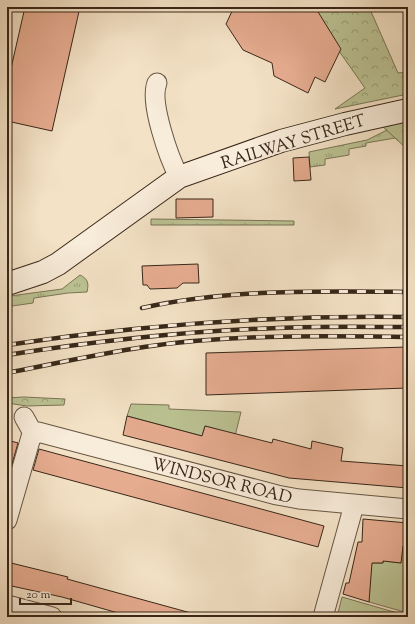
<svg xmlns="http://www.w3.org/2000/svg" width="415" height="624" viewBox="0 0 415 624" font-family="'Sorts Mill Goudy',serif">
  <defs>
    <pattern id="grass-tufts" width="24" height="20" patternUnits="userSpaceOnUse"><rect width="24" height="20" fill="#bcc394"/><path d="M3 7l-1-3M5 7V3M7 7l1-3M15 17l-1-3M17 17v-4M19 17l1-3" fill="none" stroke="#9a9e78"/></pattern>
    <pattern id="forest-crowns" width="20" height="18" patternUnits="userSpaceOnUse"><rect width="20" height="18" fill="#bcc394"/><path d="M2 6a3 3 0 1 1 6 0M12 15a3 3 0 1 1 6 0" fill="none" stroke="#9a9e78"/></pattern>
  </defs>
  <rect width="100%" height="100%" fill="#f4e2c6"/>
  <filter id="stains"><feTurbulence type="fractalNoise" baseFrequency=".005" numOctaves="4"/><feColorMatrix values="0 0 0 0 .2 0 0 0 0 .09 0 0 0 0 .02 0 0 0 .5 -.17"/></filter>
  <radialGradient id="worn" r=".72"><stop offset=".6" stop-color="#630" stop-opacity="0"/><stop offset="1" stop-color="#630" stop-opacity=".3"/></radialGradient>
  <g fill="url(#grass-tufts)" stroke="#7a7556">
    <path d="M387,130L395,138L366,143V146L349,149V155L325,159V165L310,167L309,152L367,140Z"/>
    <path d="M151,219L294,221V225H151Z"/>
    <path d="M80,275C88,279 89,283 87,292L68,293L34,298L33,303L12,306L10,296L62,289Z"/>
  </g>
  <g fill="url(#forest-crowns)" stroke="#7a7556">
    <path d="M308,7H369L398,73L408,72V94L335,109L365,88Z"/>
    <path d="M408,120V150L381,125Z"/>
    <path d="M24,397L65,399L64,405L27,406L7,403V398Z"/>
  </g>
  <g fill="#bcc394" stroke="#7a7556">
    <path d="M131,404L169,405V409L241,412L233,444L216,429L205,426L202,436L127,416Z"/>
    <path d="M384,545H388L386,561L401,563L403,546L408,547V613L369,602L371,563H383Z"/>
    <path d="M342,597L408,616V617H337Z"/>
  </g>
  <g fill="#e6ac90" stroke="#382719">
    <path d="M25,7H80L52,131L7,121V86Z"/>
    <path d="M234,7H315L341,49L325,82L315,77L308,93L274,76L272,63L243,50L226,24Z"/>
    <path d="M309,157L311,180L294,181L293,158Z"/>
    <path d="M176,199H213V217L176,218Z"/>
    <path d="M198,264L199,283H183L177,288L150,289L147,285H143L142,266Z"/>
    <path d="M408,347V388L206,395V353Z"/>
    <path d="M127,416L202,436L205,426L272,443L273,439L311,449L312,441L343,448L341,461L408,466V488L289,478L123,435Z"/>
    <path d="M7,440L18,443L12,464L7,462Z"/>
    <path d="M39,449L324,526L318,547L33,470Z"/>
    <path d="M363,519L408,523V547L403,546L401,563L383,561V563H372L369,602L343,594L346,583H349L358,542H362Z"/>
    <path d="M7,562L68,577L67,579L191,613L190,617H132L62,597L7,585Z"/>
  </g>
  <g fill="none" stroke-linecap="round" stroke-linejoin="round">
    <defs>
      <g id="street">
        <path d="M157,83C149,102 169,158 179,177"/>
        <path d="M24,417L34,435"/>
        <path d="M7,520L31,437L38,432L277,495L299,499L408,509"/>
        <path d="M7,605L52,617"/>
        <path d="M323,617L354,505"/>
      </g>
      <path id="secondary" d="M7,284L43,272L58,264L179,177L281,141L345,124L408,110"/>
    </defs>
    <use href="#street" stroke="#675644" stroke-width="21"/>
    <use href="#secondary" stroke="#382719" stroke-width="24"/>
    <use href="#street" stroke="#f8ecda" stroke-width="19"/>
    <use href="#secondary" stroke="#f8ecda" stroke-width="22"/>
    <defs>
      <g id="rail">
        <path d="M142,308C229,289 319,291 408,292"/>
        <path d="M7,345C140,325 274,315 408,317"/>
        <path d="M7,355C97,341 187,331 278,328C321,326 365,327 408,327"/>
        <path d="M7,373C53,364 98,354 144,347C231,334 320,336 408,337"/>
      </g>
    </defs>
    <use href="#rail" stroke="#382719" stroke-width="4.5"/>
    <use href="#rail" stroke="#f8ecda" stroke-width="3" stroke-dasharray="9" stroke-linecap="butt"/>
  </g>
  <g text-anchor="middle" stroke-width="3.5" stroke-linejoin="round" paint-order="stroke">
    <g font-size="17" fill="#382719" stroke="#f8ecda">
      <text transform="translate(293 141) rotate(-17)" y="6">RAILWAY STREET</text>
      <text transform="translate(222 480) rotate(14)" y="6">WINDSOR ROAD</text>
    </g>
  </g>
  <rect width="415" height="624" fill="none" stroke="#f4e2c6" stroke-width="24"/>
  <rect x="8" y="8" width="399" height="608" fill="none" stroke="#382719" stroke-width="2"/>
  <rect x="12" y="12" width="391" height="600" fill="none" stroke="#382719"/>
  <path d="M20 598v6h51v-6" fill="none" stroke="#382719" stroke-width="2"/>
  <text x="26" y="598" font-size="12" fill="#382719" stroke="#f8ecda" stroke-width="3" paint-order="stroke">20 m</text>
  <rect width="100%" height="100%" filter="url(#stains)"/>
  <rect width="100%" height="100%" fill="url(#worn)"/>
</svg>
